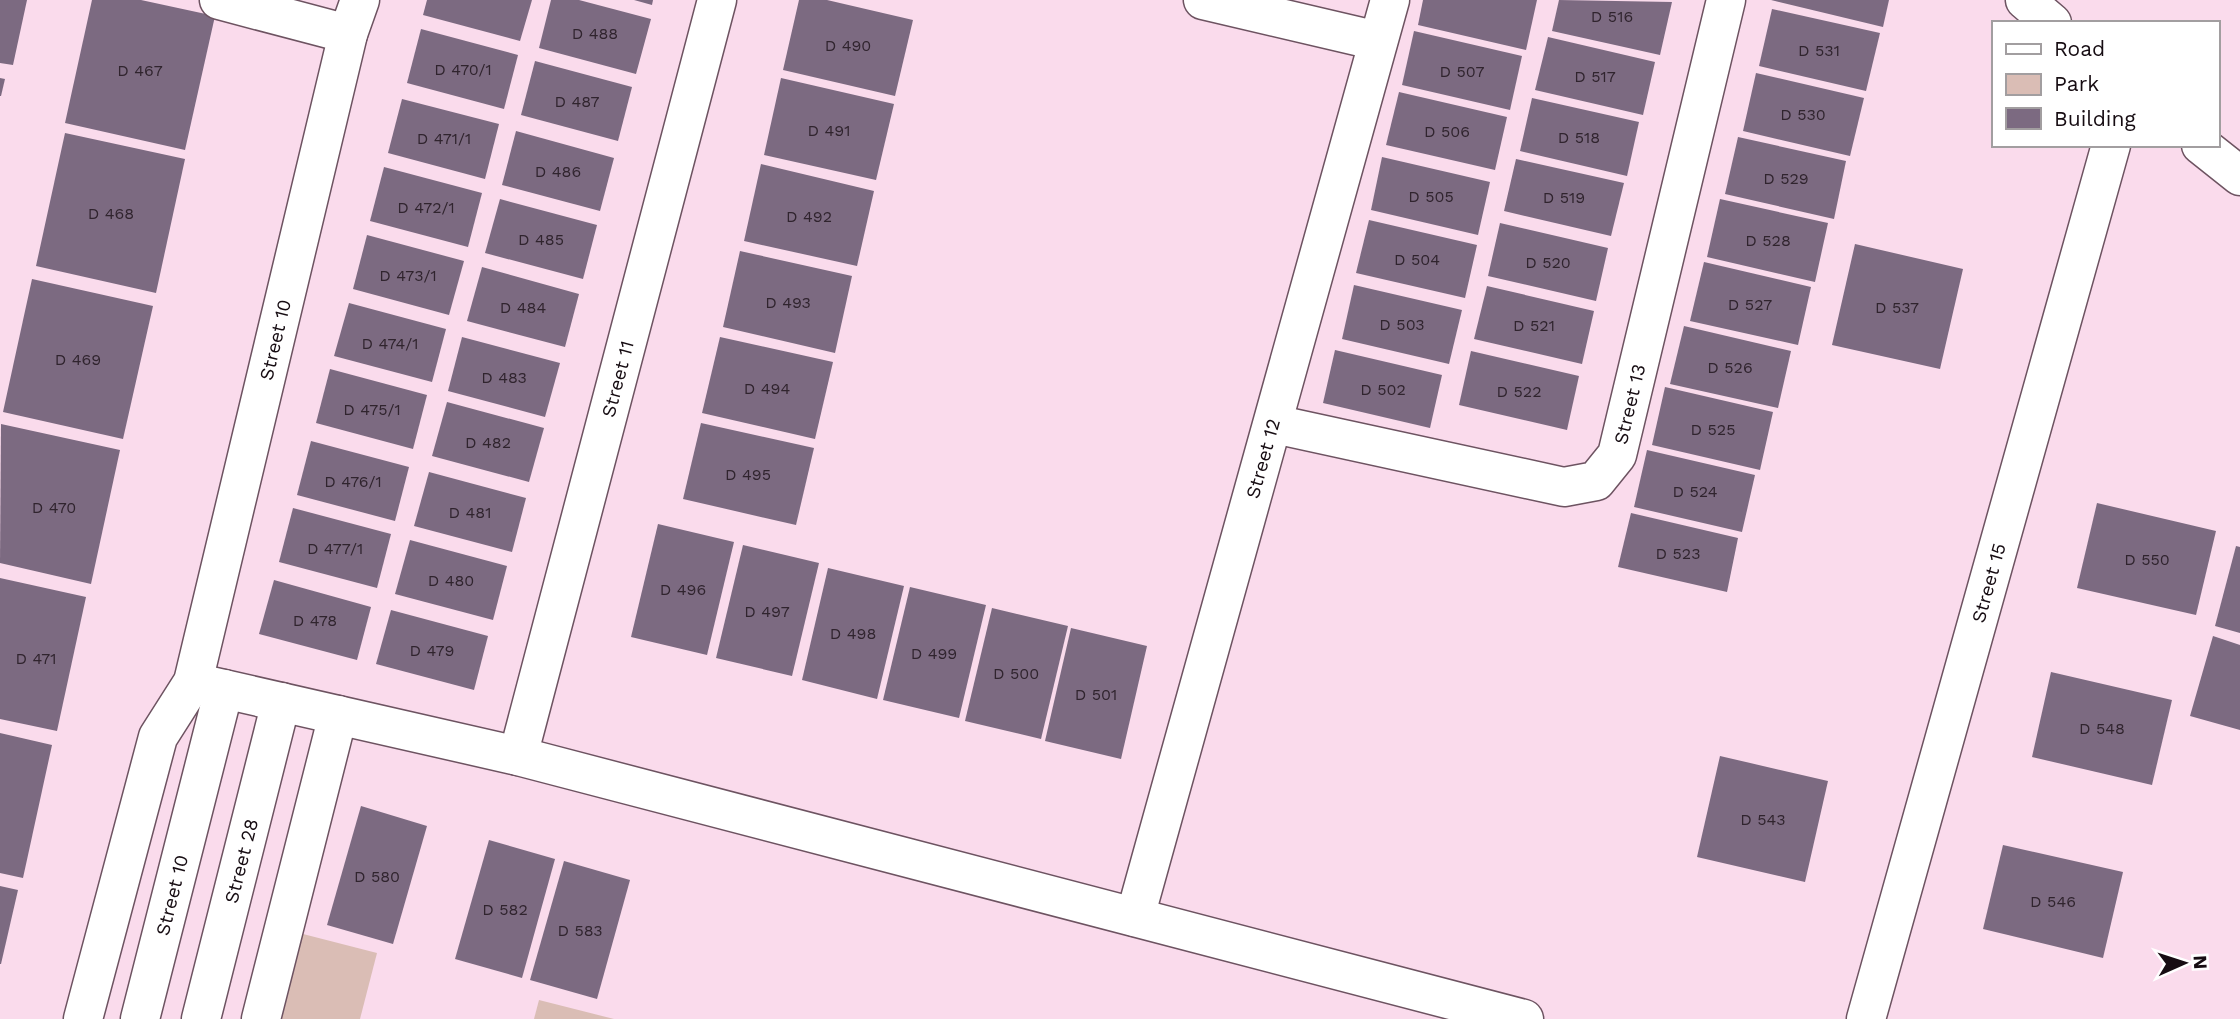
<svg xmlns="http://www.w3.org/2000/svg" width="2240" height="1019" viewBox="0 0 2240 1019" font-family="'Work Sans',sans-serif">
  <rect width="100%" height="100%" fill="#fadbec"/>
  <g fill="#dabdb5">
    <path d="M268,925L377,953L360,1019H244Z"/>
    <path d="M539,1000L614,1019H534Z"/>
  </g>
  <g fill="#7c6a81">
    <path d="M0,0H27L13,65L0,63Z"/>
    <path d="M92,0H141L215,16L185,150L65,123Z"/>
    <path d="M427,0H532L520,41L423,15Z"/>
    <path d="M551,0H579L651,19L636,74L539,48Z"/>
    <path d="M634,0H653L652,5Z"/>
    <path d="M799,0H827L913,20L895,96L783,70Z"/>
    <path d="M1423,0H1537L1526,50L1418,25Z"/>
    <path d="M1559,0L1672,2L1660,55L1552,31Z"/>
    <path d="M1771,0H1889L1883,27Z"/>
    <path d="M1772,9L1880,33L1866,91L1759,66Z"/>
    <path d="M421,29L518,55L504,109L407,83Z"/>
    <path d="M1414,31L1522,56L1510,110L1402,85Z"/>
    <path d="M1548,37L1655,62L1643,115L1535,90Z"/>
    <path d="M535,61L632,87L618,141L521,115Z"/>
    <path d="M1756,73L1864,98L1850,156L1743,131Z"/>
    <path d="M0,78L5,79L1,96H0Z"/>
    <path d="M781,78L894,104L876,180L764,155Z"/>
    <path d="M1399,92L1507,117L1495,170L1386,145Z"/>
    <path d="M1532,98L1639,122L1627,176L1520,151Z"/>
    <path d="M402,99L499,124L485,179L388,153Z"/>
    <path d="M516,131L614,158L600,211L502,185Z"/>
    <path d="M65,133L185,159L156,293L36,266Z"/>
    <path d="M1738,137L1846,161L1834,219L1725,194Z"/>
    <path d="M1382,157L1490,182L1478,235L1371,210Z"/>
    <path d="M1516,159L1624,183L1611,236L1504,211Z"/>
    <path d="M761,164L874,191L857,266L744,241Z"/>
    <path d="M384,167L482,193L468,247L370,221Z"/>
    <path d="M500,199L597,225L583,279L485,253Z"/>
    <path d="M1720,199L1828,223L1815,282L1707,257Z"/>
    <path d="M1369,220L1477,245L1465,298L1356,273Z"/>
    <path d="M1500,223L1608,248L1596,301L1488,276Z"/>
    <path d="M367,235L464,261L449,315L353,289Z"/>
    <path d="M1855,244L1963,269L1940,369L1832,345Z"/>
    <path d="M740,251L852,276L835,353L723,327Z"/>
    <path d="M1704,262L1811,287L1798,345L1690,321Z"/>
    <path d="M482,267L579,294L565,347L467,321Z"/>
    <path d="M32,279L153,306L123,439L3,412Z"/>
    <path d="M1354,285L1462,310L1449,364L1342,339Z"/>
    <path d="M1487,286L1594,311L1582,364L1474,339Z"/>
    <path d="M349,303L446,329L432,382L334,356Z"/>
    <path d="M1684,326L1791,351L1778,408L1670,384Z"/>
    <path d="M462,337L560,363L545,417L448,391Z"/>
    <path d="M720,337L833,362L815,439L702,413Z"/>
    <path d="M1335,350L1442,375L1430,428L1323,403Z"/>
    <path d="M1471,351L1579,376L1567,430L1459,405Z"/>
    <path d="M330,369L427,395L413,449L316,423Z"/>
    <path d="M1665,387L1773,412L1760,470L1652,445Z"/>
    <path d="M447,402L544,428L529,482L432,456Z"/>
    <path d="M701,423L814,448L796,525L683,499Z"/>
    <path d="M1,424L120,450L91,584L0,563Z"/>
    <path d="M311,441L409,467L395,521L297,495Z"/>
    <path d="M1647,450L1755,475L1742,532L1634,507Z"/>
    <path d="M429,472L526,498L512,552L414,526Z"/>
    <path d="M2097,503L2216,531L2196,615L2077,588Z"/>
    <path d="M293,508L391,534L377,588L279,562Z"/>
    <path d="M1631,513L1738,538L1727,592L1618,567Z"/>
    <path d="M658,524L734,542L707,655L631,637Z"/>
    <path d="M410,540L507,566L493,620L395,594Z"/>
    <path d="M743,545L819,563L792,676L716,658Z"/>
    <path d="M2236,546L2240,547V633L2215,626Z"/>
    <path d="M828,568L904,586L877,699L802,680Z"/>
    <path d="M0,578L86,597L57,731L0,719Z"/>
    <path d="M274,580L371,607L357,660L259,634Z"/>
    <path d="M910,587L986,605L959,718L883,700Z"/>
    <path d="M992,608L1068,626L1041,739L965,721Z"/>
    <path d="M391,610L488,636L474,690L376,664Z"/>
    <path d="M1071,628L1147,646L1121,759L1045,741Z"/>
    <path d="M2213,636L2240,645V730L2190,716Z"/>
    <path d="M2051,672L2172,700L2152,785L2032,757Z"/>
    <path d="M0,733L52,745L23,878L0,873Z"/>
    <path d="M1720,756L1828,781L1805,882L1697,857Z"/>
    <path d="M361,806L427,826L393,944L327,925Z"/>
    <path d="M489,840L555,859L522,978L455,959Z"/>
    <path d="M2003,845L2123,872L2103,958L1983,929Z"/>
    <path d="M564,861L630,880L597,999L530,980Z"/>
    <path d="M0,886L18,890L1,964H0Z"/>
  </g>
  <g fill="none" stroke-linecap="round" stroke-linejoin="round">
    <defs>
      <g id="minor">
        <path d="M219,0L348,34"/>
        <path d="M1203,0L1378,41"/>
        <path d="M2025,0L2052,23"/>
        <path d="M2201,145L2240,176"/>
        <path id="s1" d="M1274,424L1564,487L1596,481L1617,455L1726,0"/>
        <path d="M193,682L518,756L1524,1019"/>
        <path id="s2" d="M518,756L717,0"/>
        <path id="s3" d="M1135,917L1390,0"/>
        <path id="s4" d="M83,1019L158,737L193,682L348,34L360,0"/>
        <path id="s5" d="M140,1019L224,689"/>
        <path id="s6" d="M201,1019L281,702"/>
        <path d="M261,1019L338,715"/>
        <path id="s7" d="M1866,1019L2111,145"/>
      </g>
    </defs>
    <use href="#minor" stroke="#6d5361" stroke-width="41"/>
    <use href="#minor" stroke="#fff" stroke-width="38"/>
  </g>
  <g text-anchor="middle" stroke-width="5" stroke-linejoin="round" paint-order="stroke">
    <g font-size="16" fill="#30242e">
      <text x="1612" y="22">D 516</text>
      <text x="595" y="39">D 488</text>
      <text x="848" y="51">D 490</text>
      <text x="1819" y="56">D 531</text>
      <text x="463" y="75">D 470/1</text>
      <text x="140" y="76">D 467</text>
      <text x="1462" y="77">D 507</text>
      <text x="1595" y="82">D 517</text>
      <text x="577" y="107">D 487</text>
      <text x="1803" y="120">D 530</text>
      <text x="829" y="136">D 491</text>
      <text x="1447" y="137">D 506</text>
      <text x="1579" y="143">D 518</text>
      <text x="444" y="144">D 471/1</text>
      <text x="558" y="177">D 486</text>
      <text x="1786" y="184">D 529</text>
      <text x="1431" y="202">D 505</text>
      <text x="1564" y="203">D 519</text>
      <text x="426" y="213">D 472/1</text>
      <text x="111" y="219">D 468</text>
      <text x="809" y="222">D 492</text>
      <text x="541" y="245">D 485</text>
      <text x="1768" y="246">D 528</text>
      <text x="1417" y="265">D 504</text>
      <text x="1548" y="268">D 520</text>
      <text x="408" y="281">D 473/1</text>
      <text x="788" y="308">D 493</text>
      <text x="1750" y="310">D 527</text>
      <text x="523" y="313">D 484</text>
      <text x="1897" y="313">D 537</text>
      <text x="1402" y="330">D 503</text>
      <text x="1534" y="331">D 521</text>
      <text x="390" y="349">D 474/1</text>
      <text x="78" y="365">D 469</text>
      <text x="1730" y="373">D 526</text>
      <text x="504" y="383">D 483</text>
      <text x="767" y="394">D 494</text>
      <text x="1383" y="395">D 502</text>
      <text x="1519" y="397">D 522</text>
      <text x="372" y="415">D 475/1</text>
      <text x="1713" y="435">D 525</text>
      <text x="488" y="448">D 482</text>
      <text x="748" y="480">D 495</text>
      <text x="353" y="487">D 476/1</text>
      <text x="1695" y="497">D 524</text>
      <text x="54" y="513">D 470</text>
      <text x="470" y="518">D 481</text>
      <text x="335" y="554">D 477/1</text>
      <text x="1678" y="559">D 523</text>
      <text x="2147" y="565">D 550</text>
      <text x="451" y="586">D 480</text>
      <text x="683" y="595">D 496</text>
      <text x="767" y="617">D 497</text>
      <text x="315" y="626">D 478</text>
      <text x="853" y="639">D 498</text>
      <text x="432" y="656">D 479</text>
      <text x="934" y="659">D 499</text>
      <text x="36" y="664">D 471</text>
      <text x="1016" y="679">D 500</text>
      <text x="1096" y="700">D 501</text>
      <text x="2102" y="734">D 548</text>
      <text x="1763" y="825">D 543</text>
      <text x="377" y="882">D 580</text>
      <text x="2053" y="907">D 546</text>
      <text x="505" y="915">D 582</text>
      <text x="580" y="936">D 583</text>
    </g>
    <g font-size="19" fill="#160c12" stroke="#fff">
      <text dy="7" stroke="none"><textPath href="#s4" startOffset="709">Street 10</textPath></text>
      <text dy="7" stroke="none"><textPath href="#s2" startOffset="390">Street 11</textPath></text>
      <text dy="7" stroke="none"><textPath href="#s1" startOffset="415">Street 13</textPath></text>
      <text dy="7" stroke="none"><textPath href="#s3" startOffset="476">Street 12</textPath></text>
      <text dy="7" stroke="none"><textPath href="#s7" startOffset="453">Street 15</textPath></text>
      <text dy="7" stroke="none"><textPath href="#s6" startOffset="163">Street 28</textPath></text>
      <text dy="7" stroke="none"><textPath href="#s5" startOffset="128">Street 10</textPath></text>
    </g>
  </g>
  <rect x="1992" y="21" width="228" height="126" fill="#ffffff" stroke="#a29ea0" stroke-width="2"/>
  <rect x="2006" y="44" width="35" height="10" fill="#ffffff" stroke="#a29ea0" stroke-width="2"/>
  <text x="2054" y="56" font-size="21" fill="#160c12">Road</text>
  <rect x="2006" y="74" width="35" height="21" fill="#dabdb5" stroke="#a29ea0" stroke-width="2"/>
  <text x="2054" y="91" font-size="21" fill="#160c12">Park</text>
  <rect x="2006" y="108" width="35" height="21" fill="#7c6a81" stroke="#a29ea0" stroke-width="2"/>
  <text x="2054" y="126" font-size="21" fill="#160c12">Building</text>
  <g transform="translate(2184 963) rotate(87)" stroke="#ffffff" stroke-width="5" paint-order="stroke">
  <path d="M0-5L12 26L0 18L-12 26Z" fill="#160c12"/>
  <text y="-10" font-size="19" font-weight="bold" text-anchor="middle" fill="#160c12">N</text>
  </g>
</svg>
